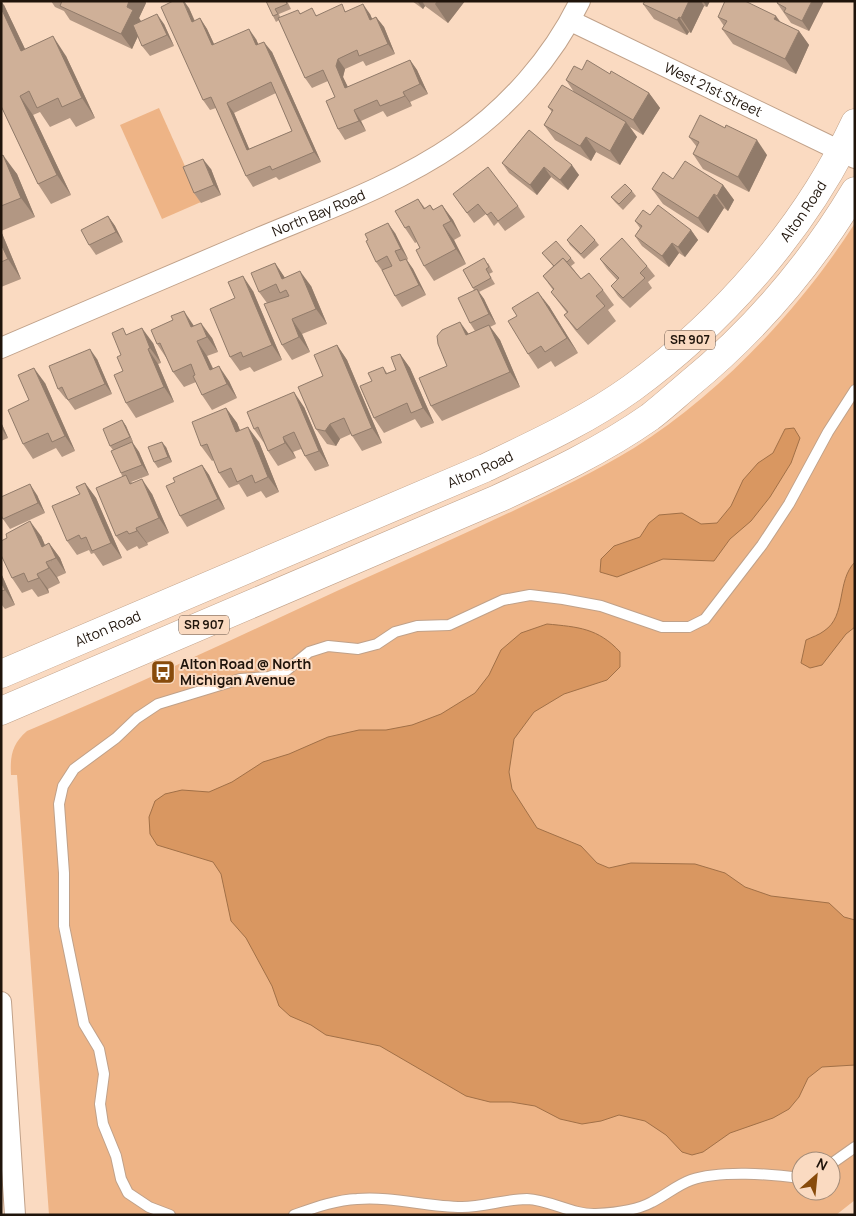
<svg xmlns="http://www.w3.org/2000/svg" width="856" height="1216" viewBox="0 0 856 1216" font-family="Manrope,sans-serif">
  <rect width="100%" height="100%" fill="#fadac1"/>
  <g fill="#eeb486" fill-rule="evenodd">
    <path d="M159,108L201,202L162,219L120,125Z"/>
    <path d="M855,223V1200L836,1215H49L17,775H11C10,756 12,744 27,731C132,687 235,638 339,590C398,564 457,537 515,510C555,491 596,471 634,448C720,394 801,308 855,223ZM801,1161H831V1191H801Z"/>
  </g>
  <g fill="#d99761" stroke="#a17047">
    <path d="M794,428L800,438L791,463L770,497L751,521L730,539L714,561L663,559L617,577L600,572L601,559L614,546L640,537L649,523L659,515L682,513L701,524L717,523L731,506L743,480L758,463L773,453L785,429Z"/>
    <path d="M855,562V627L846,634L822,665L810,668L801,663L806,640C812,637 819,635 824,631C847,616 836,581 855,562Z"/>
    <path d="M547,624C578,627 598,628 620,652V667L607,680L564,694L534,712L514,739L509,772L512,789L537,828L581,846L597,863L609,868L631,863L695,864L725,873L745,887L771,896L829,903L844,917L855,920V1065L822,1067L808,1078L799,1097L789,1109L773,1118L730,1133L703,1152L692,1155L682,1152L666,1135L645,1121L619,1115L601,1121L582,1124L560,1119L535,1106L511,1102H490L466,1096L380,1046L326,1035L311,1025L290,1016L279,1006L272,986L246,938L231,921L221,874L213,862L157,845L150,834L149,817L155,801L165,794L182,790L209,792L232,782L263,762L289,754L328,737L359,730H386L412,725L441,714L475,693L489,675L501,650L521,633Z"/>
  </g>
  <g fill="none" stroke-linecap="round" stroke-linejoin="round">
    <defs>
      <g id="service">
        <path d="M831,1164L855,1147"/>
        <path d="M170,1215L149,1207L128,1193L121,1179L116,1156L103,1124L100,1104L104,1074L99,1049L84,1024L64,926V873L59,804L63,786L74,769L116,738L137,718L158,704L240,679L269,677L287,670L309,652L328,646L358,649L377,644L395,632L417,626L449,625L503,600L530,595L563,599L601,606L662,627H689L705,619L762,545L789,504L828,432L855,390"/>
        <path d="M294,1215C314,1208 335,1200 357,1199C392,1196 427,1207 462,1207C484,1207 505,1199 527,1199C551,1200 572,1215 596,1214C614,1213 636,1211 652,1202C666,1195 677,1185 691,1180C720,1170 771,1174 801,1178"/>
      </g>
      <g id="minor">
        <path id="s1" d="M571,21L855,158"/>
        <path id="s2" d="M1,348C81,314 162,279 242,245C314,214 392,188 457,143C508,108 553,57 580,1"/>
        <path d="M1,1002L15,1215"/>
      </g>
      <g id="trunk">
        <path id="s3" d="M1,674L485,468C535,444 586,421 632,388C724,321 806,227 855,123"/>
        <path d="M1,711L497,499C550,475 603,450 650,417C663,407 675,396 688,385C755,330 810,266 855,191"/>
      </g>
    </defs>
    <use href="#service" stroke="#c0a189" stroke-width="12"/>
    <use href="#minor" stroke="#c0a189" stroke-width="22"/>
    <use href="#trunk" stroke="#c0a189" stroke-width="29"/>
    <use href="#service" stroke="#fff" stroke-width="10"/>
    <use href="#minor" stroke="#fff" stroke-width="20"/>
    <use href="#trunk" stroke="#fff" stroke-width="28"/>
  </g>
  <g fill="#b29783" fill-rule="evenodd">
    <path d="M51,1H145L146,3L139,18L141,21L164,24L174,46L150,56L142,46L138,36L132,49L70,20L64,11L55,7Z"/>
    <path d="M266,1H287L291,9L279,14L280,17L300,13L317,15L347,11L370,14L372,19L376,17L384,27L395,54L366,66L363,61L345,69L343,77L348,87L410,60L417,70L428,94L410,102L412,106L387,117L383,111L361,121L366,131L345,140L338,129L335,97L328,81L312,88L305,78L279,20L276,22L273,16Z"/>
    <path d="M412,1H465L448,23L425,6L423,9Z"/>
    <path d="M645,1H710L707,7L704,6L691,33L689,32L687,35L654,19L643,4Z"/>
    <path d="M778,1H824L809,31L791,23L777,3Z"/>
    <path d="M4,5L25,49L66,56L95,118L76,127L70,118L50,127L40,112L33,115L71,195L51,204L38,184L1,106Z"/>
    <path d="M189,8L195,21L200,18L207,29L214,44L256,39L258,44L272,52L321,162L279,180L276,177L253,187L246,176L216,108L210,110L203,100ZM276,93L292,131L249,149L234,113Z"/>
    <path d="M718,17L780,22L799,31L809,45L796,74L733,44L722,29L724,26Z"/>
    <path d="M610,74L649,93L660,108L643,135L630,127L637,137L620,165L596,152L591,161L555,140L544,125L552,112L548,107L574,92L566,80Z"/>
    <path d="M529,130L579,175L568,190L551,177L537,195L509,173L502,163Z"/>
    <path d="M689,137L767,155L749,192L703,169L693,154L697,147Z"/>
    <path d="M1,156L17,174L35,217L1,231L21,279L1,287Z"/>
    <path d="M211,169L221,195L201,203L194,193Z"/>
    <path d="M673,179L723,185L734,200L728,211L724,208L708,233L663,204L652,189Z"/>
    <path d="M632,191L636,196L623,210L615,202L611,197Z"/>
    <path d="M453,194L518,206L525,217L505,231L498,222L494,226L486,214L474,223Z"/>
    <path d="M418,199L425,208L430,205L434,210L442,205L453,220L461,236L454,240L466,264L434,281L424,266L420,248L417,242L415,243L405,228Z"/>
    <path d="M650,215L691,230L698,240L685,257L679,253L669,267L642,246L635,236L640,228L635,221Z"/>
    <path d="M108,216L115,226L123,242L96,255L89,245Z"/>
    <path d="M395,233L408,259L407,260L413,269L426,295L402,307L395,296L383,272L376,262Z"/>
    <path d="M567,240H595L599,245L584,259L570,245Z"/>
    <path d="M542,253L571,258L575,263L571,266L581,279L603,290L614,305L608,310L616,321L588,345L575,330L564,315L567,313L551,292L553,290L543,276L553,266Z"/>
    <path d="M600,259L647,266L655,276L648,282L652,288L630,308L618,296L611,286L617,280L607,269Z"/>
    <path d="M275,263L285,278L311,286L327,324L302,334L310,352L292,360L282,345L267,303L259,292Z"/>
    <path d="M488,263L493,272L489,274L495,284L479,292L484,299L496,324L490,327L500,340L520,387L442,421L431,406L447,366L469,334L475,331L470,323L474,290L463,270Z"/>
    <path d="M253,291L282,360L254,372L250,367L240,371L230,357Z"/>
    <path d="M549,306L578,353L555,367L551,361L538,369L528,354Z"/>
    <path d="M194,326L212,338L218,352L207,356L213,368L229,381L237,398L212,410L202,395L196,382L184,387L173,372L167,359L157,344Z"/>
    <path d="M127,334L153,343L161,363L158,364L174,402L136,418L126,403L121,355Z"/>
    <path d="M337,345L347,360L382,443L362,451L351,434L340,439L336,446L327,444L316,429Z"/>
    <path d="M400,354L410,368L434,423L421,428L415,419L384,433L374,418L372,381L383,367L387,373L396,370Z"/>
    <path d="M97,359L112,394L75,410L67,399H66L58,389Z"/>
    <path d="M45,383L75,451L62,457L56,448L33,459L23,444L29,400Z"/>
    <path d="M304,407L329,466L315,471L305,456L301,449L293,452L296,458L278,466L268,451L264,443L254,429Z"/>
    <path d="M226,408L237,423L240,431L259,442L279,492L266,498L261,491L247,497L239,484L229,488L219,473L214,460L212,461L201,446Z"/>
    <path d="M122,420L126,426L133,442V443L139,452L149,475L131,482L152,494L169,533L147,543L148,545L139,549L137,546L127,551L116,536L122,476L121,473L113,450L110,446Z"/>
    <path d="M1,422L8,438L1,441Z"/>
    <path d="M166,447L172,462L158,468L154,462Z"/>
    <path d="M202,465L209,475L225,509L187,527L180,516L175,482Z"/>
    <path d="M85,483L96,498L122,558L103,566L94,553L91,554L89,550L77,555L67,541L80,494Z"/>
    <path d="M37,495L45,513L10,529L3,519Z"/>
    <path d="M41,536L45,545L49,543L60,558L66,573L57,577L60,583L48,589L49,593L38,597L32,589L22,593L12,578L7,538Z"/>
    <path d="M1,573L15,605L5,609L1,604Z"/>
  </g>
  <g fill="#917b6a">
    <path d="M1,1L4,5L35,70L21,51L1,8Z"/>
    <path d="M129,1H145L146,3L139,18L143,25L132,49L121,34L127,7Z"/>
    <path d="M183,1H184L189,8L199,32L192,22Z"/>
    <path d="M417,1H422L425,6L423,9Z"/>
    <path d="M437,1H465L448,23L435,4Z"/>
    <path d="M689,1H701L704,6L691,33L681,18Z"/>
    <path d="M703,1H710L707,7Z"/>
    <path d="M812,1H824L809,31L802,21Z"/>
    <path d="M363,4L370,14L377,30L370,20Z"/>
    <path d="M157,14L164,24L174,46L167,35Z"/>
    <path d="M776,16L787,31L774,19Z"/>
    <path d="M376,17L384,27L395,54L388,44Z"/>
    <path d="M679,17L689,32L687,35L677,20Z"/>
    <path d="M200,18L207,29L219,55L212,45Z"/>
    <path d="M249,29L256,39L263,55L256,45Z"/>
    <path d="M799,31L809,45L796,74L785,59Z"/>
    <path d="M53,36L66,56L95,118L82,98Z"/>
    <path d="M264,42L272,52L321,162L314,152Z"/>
    <path d="M338,59L345,69L343,77L353,98L345,88L336,66Z"/>
    <path d="M410,60L417,70L428,94L420,84Z"/>
    <path d="M403,92L410,102L412,106L405,96Z"/>
    <path d="M649,93L660,108L643,135L633,120Z"/>
    <path d="M20,96L33,115L71,195L57,175Z"/>
    <path d="M227,103L234,113L254,160L247,150Z"/>
    <path d="M354,110L361,121L366,131L359,121Z"/>
    <path d="M626,122L637,137L620,165L610,151Z"/>
    <path d="M586,137L596,152L591,161L580,146Z"/>
    <path d="M757,140L767,155L749,192L738,177Z"/>
    <path d="M3,155L17,174L35,217L21,198Z"/>
    <path d="M203,159L211,169L221,195L214,185Z"/>
    <path d="M572,165L579,175L568,190L560,180Z"/>
    <path d="M544,167L551,177L537,195L530,185Z"/>
    <path d="M723,185L734,200L728,211L717,196Z"/>
    <path d="M714,194L724,208L708,233L698,218Z"/>
    <path d="M442,205L453,220L461,236L451,221Z"/>
    <path d="M108,216L115,226L123,242L116,232Z"/>
    <path d="M388,223L395,233L408,259L401,249Z"/>
    <path d="M443,225L454,240L466,264L456,249Z"/>
    <path d="M691,230L698,240L685,257L678,247Z"/>
    <path d="M1,231L21,279L8,259L1,244Z"/>
    <path d="M672,243L679,253L669,267L662,256Z"/>
    <path d="M406,259L413,269L426,295L419,285Z"/>
    <path d="M275,263L285,278L282,279Z"/>
    <path d="M300,271L311,286L327,324L316,309Z"/>
    <path d="M243,276L253,291L282,360L272,345Z"/>
    <path d="M477,289L484,299L496,324L489,314Z"/>
    <path d="M538,292L549,306L578,353L567,338Z"/>
    <path d="M184,311L194,326L191,327Z"/>
    <path d="M292,319L302,334L310,352L299,337Z"/>
    <path d="M460,322L471,337L466,335Z"/>
    <path d="M201,323L212,338L218,352L207,337Z"/>
    <path d="M489,325L500,340L520,387L510,372Z"/>
    <path d="M142,328L153,343L161,363L150,348Z"/>
    <path d="M197,341L207,356L220,385L210,370Z"/>
    <path d="M337,345L347,360L382,443L372,428Z"/>
    <path d="M90,349L97,359L112,394L105,384Z"/>
    <path d="M148,349L158,364L174,402L164,387Z"/>
    <path d="M400,354L410,368L434,423L423,408Z"/>
    <path d="M219,366L229,381L237,398L227,384Z"/>
    <path d="M34,368L45,383L75,451L65,436Z"/>
    <path d="M294,392L304,407L329,466L319,451Z"/>
    <path d="M226,408L237,423L247,447L236,432Z"/>
    <path d="M122,420L126,426L133,442L130,437Z"/>
    <path d="M1,422L8,438L1,428Z"/>
    <path d="M330,424L340,439L336,446L325,431Z"/>
    <path d="M248,427L259,442L279,492L268,477Z"/>
    <path d="M283,437L293,452L296,458L285,443Z"/>
    <path d="M132,442L139,452L149,475L142,465Z"/>
    <path d="M162,442L166,447L172,462L168,457Z"/>
    <path d="M202,465L209,475L225,509L218,499Z"/>
    <path d="M142,479L152,494L169,533L159,518Z"/>
    <path d="M85,483L96,498L122,558L111,543Z"/>
    <path d="M30,484L37,495L45,513L38,503Z"/>
    <path d="M30,521L41,536L52,562L42,547Z"/>
    <path d="M136,528L147,543L148,545L137,531Z"/>
    <path d="M49,543L60,558L66,573L56,558Z"/>
    <path d="M46,562L57,577L60,583L49,568Z"/>
    <path d="M1,573L15,605L5,590L1,582Z"/>
    <path d="M37,574L48,589L49,593L39,578Z"/>
  </g>
  <g fill="#cfb098" stroke="#917b6a" fill-rule="evenodd">
    <path d="M62,1H129L127,7L133,10L121,34L60,6Z"/>
    <path d="M173,1H183L192,22L200,18L212,45L249,29L256,45L264,42L314,152L272,170L270,166L246,176L211,97L203,100L161,7ZM271,82L292,131L247,150L227,103Z"/>
    <path d="M266,1H286L287,4L275,9L278,14L273,16Z"/>
    <path d="M645,1H689L681,18L679,17L677,20L643,4Z"/>
    <path d="M725,1H745L776,16L774,19L799,31L785,59L722,29L727,21L718,17Z"/>
    <path d="M778,1H812L802,21L784,12L786,8L777,3Z"/>
    <path d="M342,4L345,12L363,4L370,20L376,17L388,44L359,56L357,50L338,59L336,66L345,88L410,60L420,84L403,92L405,96L380,106L377,100L354,110L359,121L338,129L326,101L335,97L323,70L305,78L278,18L298,10L300,14L312,8L316,16Z"/>
    <path d="M1,8L21,51L53,36L82,98L62,107L58,98L37,108L29,91L20,96L57,175L38,184L1,106Z"/>
    <path d="M157,14L167,35L142,46L133,25Z"/>
    <path d="M587,60L610,74L611,71L649,93L633,120L566,80L574,66L582,70Z"/>
    <path d="M562,85L626,122L610,151L586,137L580,146L544,125L553,110L548,107Z"/>
    <path d="M700,115L725,128L726,125L757,140L738,177L693,154L699,142L689,137Z"/>
    <path d="M529,130L572,165L560,180L544,167L530,185L502,163Z"/>
    <path d="M3,155L21,198L1,206V156Z"/>
    <path d="M203,159L214,185L194,193L183,167Z"/>
    <path d="M685,161L723,185L717,196L714,194L698,218L652,189L663,172L673,179Z"/>
    <path d="M488,167L518,206L498,221L491,212L487,215L478,204L467,213L453,194Z"/>
    <path d="M625,184L632,191L619,204L611,197Z"/>
    <path d="M418,199L424,209L430,205L433,210L442,205L451,221L443,225L456,249L424,266L416,250L420,248L409,226L405,228L395,211Z"/>
    <path d="M658,205L691,230L678,247L672,243L662,256L635,236L642,226L635,221L643,210L650,215Z"/>
    <path d="M108,216L116,232L89,245L81,230Z"/>
    <path d="M388,223L401,249L395,251L400,261L406,259L419,285L395,296L382,270L392,266L387,256L376,262L366,241L368,240L365,234Z"/>
    <path d="M581,225L595,240L581,254L567,240Z"/>
    <path d="M622,238L647,266L640,273L645,278L623,298L611,286L619,278L600,259Z"/>
    <path d="M556,241L571,258L567,262L563,258L554,266L542,253Z"/>
    <path d="M1,244L8,259L1,262Z"/>
    <path d="M484,258L489,267L486,269L491,278L473,288L463,270Z"/>
    <path d="M563,258L581,279L589,273L603,290L596,296L605,306L577,330L564,315L568,312L551,292L554,289L543,276Z"/>
    <path d="M275,263L282,279L300,271L316,309L292,319L299,337L282,345L264,304L289,296L286,290L280,293L276,284L259,292L251,273Z"/>
    <path d="M243,276L272,345L243,357L241,352L230,357L210,309L235,298L228,282Z"/>
    <path d="M477,289L489,314L470,323L458,298Z"/>
    <path d="M538,292L567,338L545,352L541,346L528,354L508,321L517,316L512,308Z"/>
    <path d="M184,311L191,327L201,323L207,337L197,341L210,370L219,366L227,384L202,395L193,376L195,375L191,364L173,372L160,343L157,344L151,330L173,320L171,316Z"/>
    <path d="M460,322L466,335L489,325L510,372L431,406L419,378L447,366L438,344L437,336L442,330Z"/>
    <path d="M123,328L126,335L142,328L150,348L148,349L164,387L126,403L114,375L123,371L117,357L121,355L112,333Z"/>
    <path d="M337,345L372,428L352,436L344,418L330,424L325,431L316,429L298,387L323,376L314,355Z"/>
    <path d="M90,349L105,384L68,400L62,387L58,389L49,366Z"/>
    <path d="M400,354L423,408L411,413L407,403L374,418L360,386L372,381L368,373L383,367L386,374L396,370L391,357Z"/>
    <path d="M34,368L65,436L52,442L48,433L23,444L8,410L29,400L18,375Z"/>
    <path d="M294,392L319,451L305,456L294,432L283,437L285,443L268,451L258,427L254,429L247,412Z"/>
    <path d="M226,408L236,432L248,427L268,477L255,483L252,475L237,482L231,468L219,473L207,444L201,446L192,422Z"/>
    <path d="M122,420L130,437L110,446L103,429Z"/>
    <path d="M132,442L142,465L121,473L111,451Z"/>
    <path d="M162,442L168,457L154,462L148,447Z"/>
    <path d="M202,465L218,499L180,516L166,486L175,482L173,478Z"/>
    <path d="M126,475L130,484L142,479L159,518L136,528L137,531L129,534L127,531L116,536L96,488Z"/>
    <path d="M85,483L111,543L92,551L86,537L81,539L79,535L67,541L52,506L80,494L76,487Z"/>
    <path d="M30,484L38,503L3,519L1,515V497Z"/>
    <path d="M30,521L42,547L49,543L56,558L46,562L49,568L37,574L39,578L28,582L24,573L12,578L1,555V541L7,538L6,534Z"/>
    <path d="M1,582L5,590L1,591Z"/>
  </g>
  <defs>
    <symbol id="bus-square" viewBox="-11 -11 22 22"><rect x="-9" y="-9" width="18" height="18" rx="4" fill="#884b0b" stroke="#fadac1"/><path d="M-5-6H5V4H4V6H2V4H-2V6H-4V4H-5ZM-3.5-4V0h7V-4ZM-3.5 1.2v1.5H-2V1.2ZM2 1.2v1.5H3.5V1.2Z" fill="#fff"/></symbol>
  </defs>
  <g fill-rule="evenodd">
    <use href="#bus-square" x="149" y="658" width="28" height="28"/>
  </g>
  <g text-anchor="middle" stroke-width="4" stroke-linejoin="round" paint-order="stroke">
    <g fill="#fadac1" stroke="#614f42" stroke-width="1">
      <rect x="665" y="330.5" width="50" height="19" rx="4"/>
      <rect x="179" y="615.5" width="50" height="19" rx="4"/>
    </g>
    <g font-size="12" font-weight="bold" fill="#1f140b">
      <text x="690" y="344">SR 907</text>
      <text x="204" y="629">SR 907</text>
    </g>
    <g font-size="14" fill="#1f140b" stroke="#fadac1">
      <text dy="5" stroke="none"><textPath href="#s1" startOffset="158">West 21st Street</textPath></text>
      <text dy="5" stroke="none"><textPath href="#s3" startOffset="941">Alton Road</textPath></text>
      <text dy="5" stroke="none"><textPath href="#s2" startOffset="345">North Bay Road</textPath></text>
      <text dy="5" stroke="none"><textPath href="#s3" startOffset="521">Alton Road</textPath></text>
      <text dy="5" stroke="none"><textPath href="#s3" startOffset="116">Alton Road</textPath></text>
    </g>
    <g font-size="14" font-weight="bold" fill="#1f140b" stroke="#fadac1" text-anchor="start">
      <text x="180" y="669">Alton Road @ North<tspan x="180" dy="16">Michigan Avenue</tspan></text>
    </g>
  </g>
  <rect width="856" height="1216" fill="none" stroke="#1f140b" stroke-width="5"/>
  <g transform="translate(816 1176) rotate(27)"><circle r="24" fill="#fadac1" stroke="#a28b78"/>
  <path d="M0-4L9 19L0 12L-9 19Z" fill="#884b0b"/>
  <text y="-8" font-size="14" font-weight="bold" text-anchor="middle" fill="#1f140b">N</text>
  </g>
</svg>
